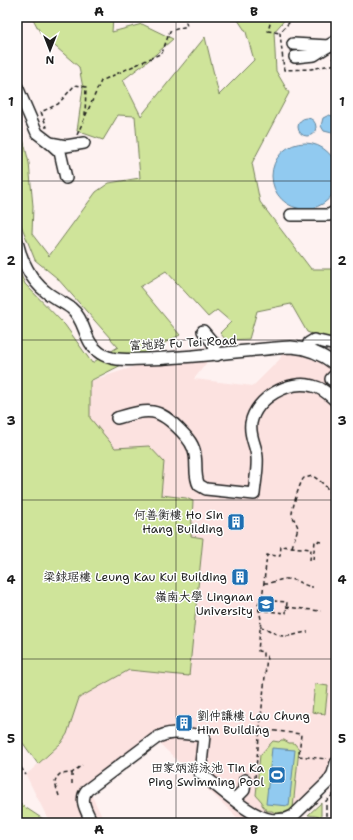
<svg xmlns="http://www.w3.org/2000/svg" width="353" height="840" viewBox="0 0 353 840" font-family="'Shantell Sans','LXGW WenKai TC',sans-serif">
  <rect width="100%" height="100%" fill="#fef2f1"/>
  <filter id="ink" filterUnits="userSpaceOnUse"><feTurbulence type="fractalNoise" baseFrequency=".025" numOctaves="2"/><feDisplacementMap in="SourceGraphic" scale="8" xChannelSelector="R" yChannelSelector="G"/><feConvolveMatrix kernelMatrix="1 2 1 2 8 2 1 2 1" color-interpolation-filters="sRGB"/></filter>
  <g filter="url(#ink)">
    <path fill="#fce2e0" d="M282,354H301L312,357L323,362L336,375V778L290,823H243L159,743L91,794L105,823H50L26,775L61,743L67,734L79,698L129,670L189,675L203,538L191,536L193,502L89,507L90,381L152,361H208L194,379L253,386L280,359Z"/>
    <g fill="#cfe49a" stroke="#76805b">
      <path d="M32,17H113L112,32L142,24L173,39L148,61L123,80L141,116L205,37L219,95L254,60L246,32L236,17H287L274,32L276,71L289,93L252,163L260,202L311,269H336V343L307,332L291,304L257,311L249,339L226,340L220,333L231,322L217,310L208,317L166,271L140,287L180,335L90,381V418L115,448L149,446L164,462L161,495L186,498L193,501L191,536L203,538L189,676L129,670L79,698L67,734L61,743L38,764L17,735V266L25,284L65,325L92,363L118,347L57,278L35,260L19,220L17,179V114L29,163L33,206L32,234L49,256L96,192L109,183L140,178L135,116L118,115L103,140L77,131L83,88L79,67L41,34Z"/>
      <path d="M315,684L328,686L325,714L312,712Z"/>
      <path d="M281,740H284L289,743H294L299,749L293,808L288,813L282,812L277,814L272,811H267L262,805V802L256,795L260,755L273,741L279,742Z"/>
      <path d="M17,802L49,823H17Z"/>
      <path d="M321,803V817L308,815Z"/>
    </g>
    <g fill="#91caf0" stroke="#62849b">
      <path d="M329,115L336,117V131L332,133L324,131L321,126L323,118Z"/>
      <circle cx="307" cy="127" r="9"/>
      <circle cx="305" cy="176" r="33"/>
      <path d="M272,748L295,750L289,806L266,804Z"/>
    </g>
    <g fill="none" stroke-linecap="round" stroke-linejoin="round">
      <defs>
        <g id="minor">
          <path d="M293,44L329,46"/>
          <path d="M295,57L314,55L336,41"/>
          <path d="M17,87L37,133L50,143L66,146L84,143"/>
          <path d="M50,143L60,152L66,178"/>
          <path d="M291,215H329L336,211"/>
          <path d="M17,242C21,260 31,280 45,291C53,298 63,302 71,308C86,320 83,342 100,353C113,362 130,359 145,359C194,358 242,350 291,347C308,348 322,354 336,365"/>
          <path d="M203,331L213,343L217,355"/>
          <path d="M307,349L309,343L314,340L336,345"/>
          <path d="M331,379L336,374"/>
          <path d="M117,418C149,409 157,406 181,431C188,438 194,445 195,455C197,465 194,477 199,485L206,489L254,494C255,482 258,469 257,457C256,445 249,436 251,423C256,398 289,379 313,386C323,388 329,395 336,401"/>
          <path d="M235,799L244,790L245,780"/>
          <path d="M92,823C88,813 78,800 87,790L155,739C170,729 187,734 204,736L200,773C219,787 251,818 273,820"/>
          <path d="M273,823V820L286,819L293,816L328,782L333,774L336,763"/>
        </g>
      </defs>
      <use href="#minor" stroke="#1c1c1c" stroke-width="14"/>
      <g stroke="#1c1c1c" stroke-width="1.5" stroke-dasharray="4 3" stroke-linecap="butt">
        <path d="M272,17L268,31L280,33"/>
        <path d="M294,17L280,33L284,70L311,69L336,64"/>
        <path d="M332,59L336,56"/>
        <path d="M45,127H47L41,112L58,104L75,85L86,87L85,116"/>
        <path d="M77,135L101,81L162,53L170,31L187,26L184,17"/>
        <path d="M292,547L298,528C297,523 293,519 292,514C292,509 300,481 304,478L313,476C328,486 333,494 335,512"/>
        <path d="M264,583C273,584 280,578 289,579C298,580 304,586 313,587"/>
        <path d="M286,607L321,611"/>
        <path d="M258,610L286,613L287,602L259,600"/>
        <path d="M260,627C269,628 274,635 283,636C293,637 300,632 308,632"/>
        <path d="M260,729L301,734L299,756L327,759"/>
        <path d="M17,762L26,775"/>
        <path d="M72,773V786"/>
        <path d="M255,778L267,656H263V652L258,651L261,619L258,605L263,591L267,555L280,556L281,546L311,549L310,560H313L315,541L322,542"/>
        <path d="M59,796L55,783L56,778L60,774L72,773L82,765"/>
        <path d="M326,823V801L336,792"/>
      </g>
      <use href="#minor" stroke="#fff" stroke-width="11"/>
    </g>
  </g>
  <path fill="none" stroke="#1c1c1c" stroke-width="1" stroke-opacity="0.55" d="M176,17V823M17,181H336M17,340H336M17,500H336M17,659H336"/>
  <defs>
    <symbol id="building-square" viewBox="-11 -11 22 22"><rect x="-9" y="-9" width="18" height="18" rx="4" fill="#1f6fb2" stroke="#fff"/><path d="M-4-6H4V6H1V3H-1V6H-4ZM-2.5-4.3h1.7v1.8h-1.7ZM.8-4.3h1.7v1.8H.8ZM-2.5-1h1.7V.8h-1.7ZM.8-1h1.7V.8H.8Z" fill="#fff"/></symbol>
    <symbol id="university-square" viewBox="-11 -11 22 22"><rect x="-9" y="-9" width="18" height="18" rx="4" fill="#1f6fb2" stroke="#fff"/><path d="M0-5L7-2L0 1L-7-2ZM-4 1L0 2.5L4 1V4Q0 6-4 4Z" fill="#fff"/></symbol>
    <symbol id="stadium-square" viewBox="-11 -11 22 22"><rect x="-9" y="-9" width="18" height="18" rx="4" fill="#1f6fb2" stroke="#fff"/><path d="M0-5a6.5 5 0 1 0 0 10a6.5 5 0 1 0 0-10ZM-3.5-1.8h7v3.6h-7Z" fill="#fff"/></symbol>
  </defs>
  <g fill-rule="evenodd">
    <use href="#building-square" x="226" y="512" width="20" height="20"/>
    <use href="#building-square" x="230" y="567" width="20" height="20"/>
    <use href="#university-square" x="256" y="594" width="20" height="20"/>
    <use href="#building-square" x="174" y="713" width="20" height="20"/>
    <use href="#stadium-square" x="267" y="765" width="20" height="20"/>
  </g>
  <g text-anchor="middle" stroke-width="3" stroke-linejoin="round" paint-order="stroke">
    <g font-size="12" fill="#1c1c1c" stroke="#fff">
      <text transform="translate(183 343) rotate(-3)" y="4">富地路 Fu Tei Road</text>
    </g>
    <g font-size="12" fill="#1c1c1c" stroke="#fff" text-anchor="end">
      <text x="223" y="519">何善衡樓 Ho Sin<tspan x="223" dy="14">Hang Building</tspan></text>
      <text x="227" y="581">梁銶琚樓 Leung Kau Kui Building</text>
      <text x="253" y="601">嶺南大學 Lingnan<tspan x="253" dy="14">University</tspan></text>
      <text x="197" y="720" text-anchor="start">劉仲謙樓 Lau Chung<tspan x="197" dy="14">Him Building</tspan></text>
      <text x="264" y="772">田家炳游泳池 Tin Ka<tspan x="264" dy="14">Ping Swimming Pool</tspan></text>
    </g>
  </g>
  <rect width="353" height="840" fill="none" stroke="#fff" stroke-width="44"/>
  <g transform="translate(50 50) rotate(180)" stroke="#ffffff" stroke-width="3" paint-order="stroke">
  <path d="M0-3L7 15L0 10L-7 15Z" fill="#1c1c1c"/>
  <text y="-6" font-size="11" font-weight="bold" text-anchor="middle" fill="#1c1c1c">N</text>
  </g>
  <rect x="22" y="22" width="309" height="796" fill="none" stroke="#1c1c1c" stroke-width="1.5"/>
  <g font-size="13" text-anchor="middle" font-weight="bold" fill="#1c1c1c">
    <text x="99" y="16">A</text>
    <text x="254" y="16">B</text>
    <text x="11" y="106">1</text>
    <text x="342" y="106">1</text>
    <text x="11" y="265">2</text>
    <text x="342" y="265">2</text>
    <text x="11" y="425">3</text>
    <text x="342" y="425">3</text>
    <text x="11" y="584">4</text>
    <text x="342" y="584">4</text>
    <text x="11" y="743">5</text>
    <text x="342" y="743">5</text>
    <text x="99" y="834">A</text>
    <text x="254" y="834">B</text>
  </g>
</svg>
